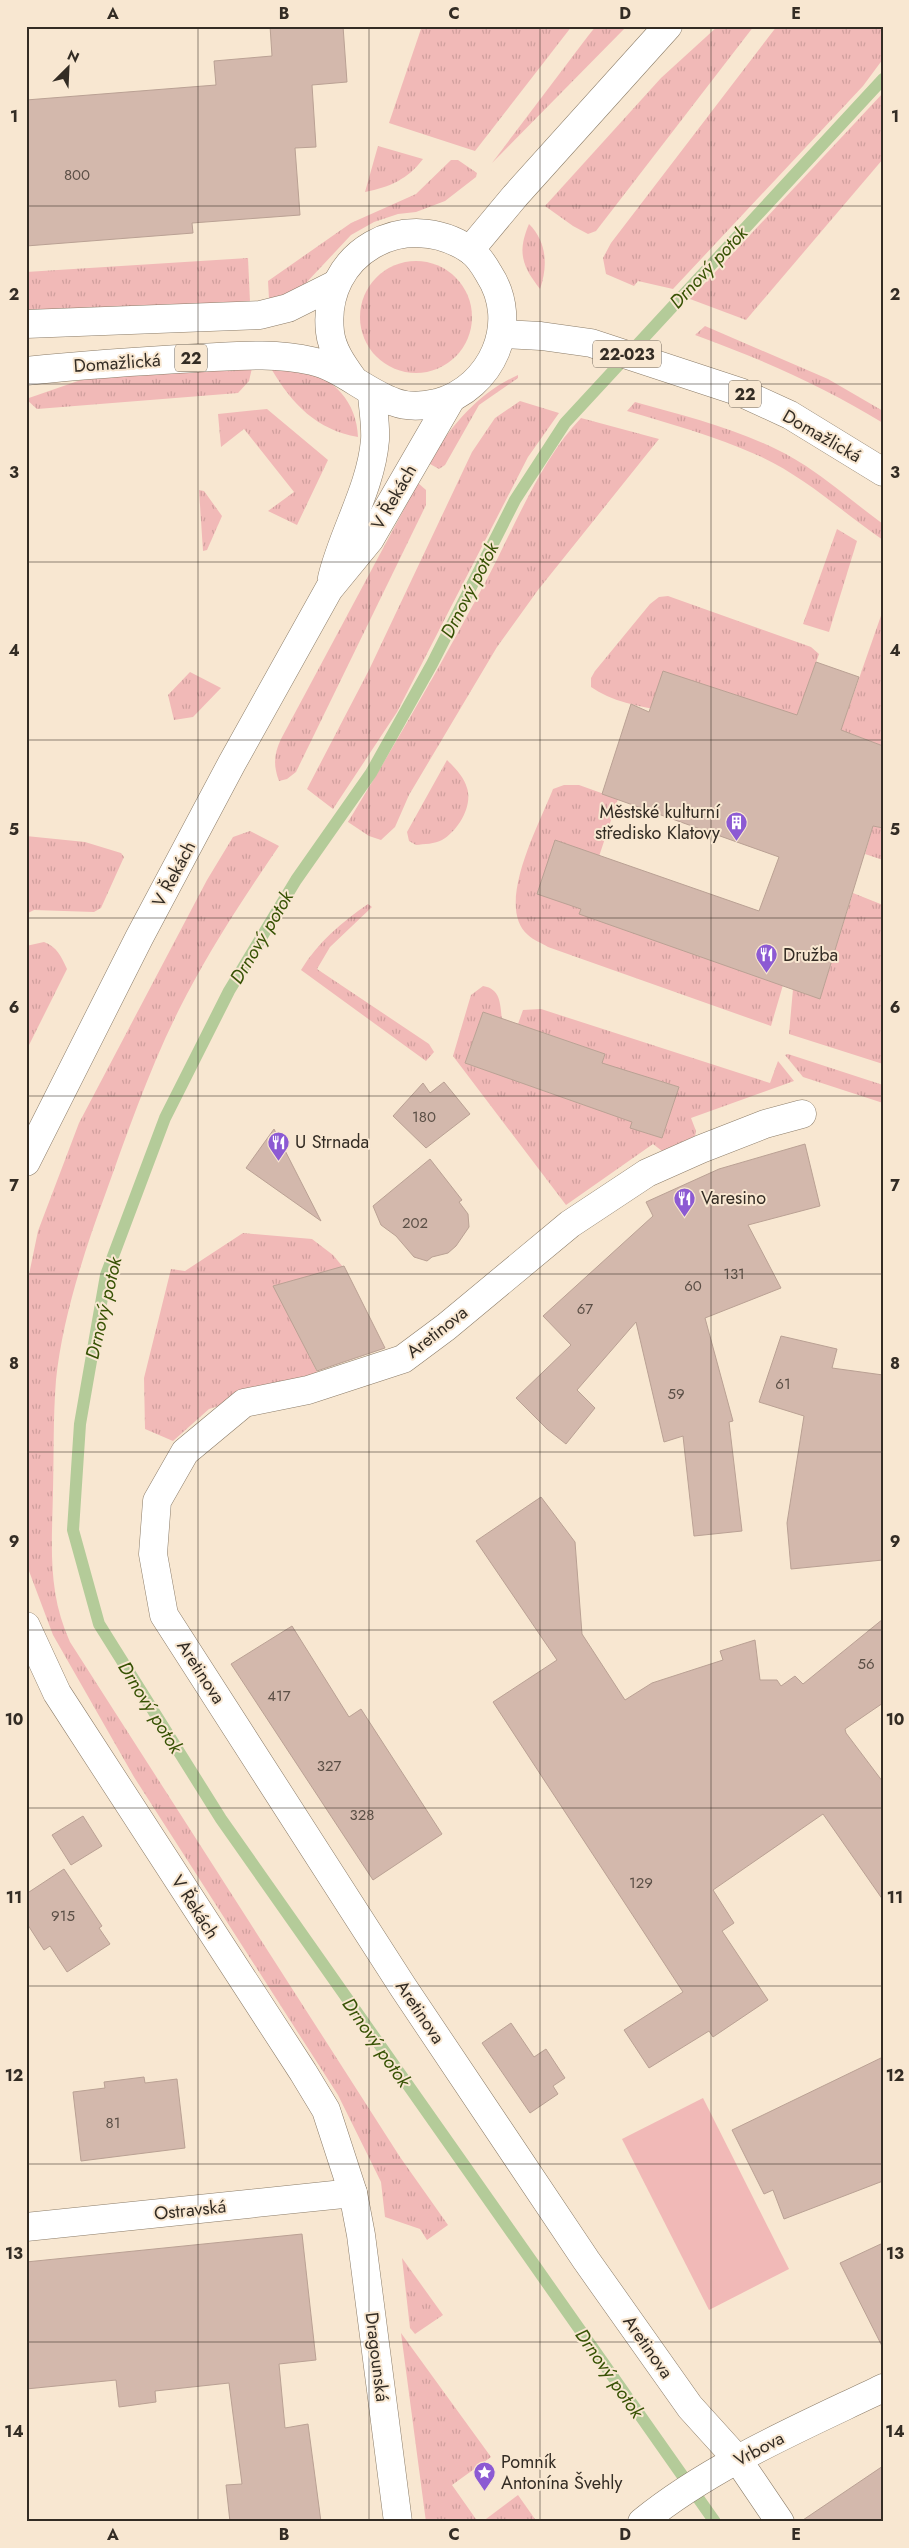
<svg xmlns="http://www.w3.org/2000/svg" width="909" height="2548" viewBox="0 0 909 2548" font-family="Jost,sans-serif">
  <defs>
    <pattern id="grass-tufts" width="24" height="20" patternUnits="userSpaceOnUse" patternTransform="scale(1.25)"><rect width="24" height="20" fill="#f1b9b7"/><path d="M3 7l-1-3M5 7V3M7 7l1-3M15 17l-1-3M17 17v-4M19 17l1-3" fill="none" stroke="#cf9f9d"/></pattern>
  </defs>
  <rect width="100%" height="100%" fill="#f8e7d1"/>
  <g fill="url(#grass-tufts)" fill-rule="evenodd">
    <path d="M422,26H572L475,151L389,123Z"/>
    <path d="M596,26H627L492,163L588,36Z"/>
    <path d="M718,26H754L596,231L588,234L573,226L545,206L661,78Z"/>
    <path d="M777,26H883V59L863,86L673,289L638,281L634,286L606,274L603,258L611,243Z"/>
    <path d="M883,93V159L746,320L690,299Z"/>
    <path d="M378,146L423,159C408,179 390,187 365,192Z"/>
    <path d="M451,160H458L477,173L476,177L445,201L416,212L398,214L374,222L351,235L306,283L290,293L269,299L268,281L351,223L416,194Z"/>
    <path d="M529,224C547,242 548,266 540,289C522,266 517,252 529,224Z"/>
    <path d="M248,258L250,302L26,312V272Z"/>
    <circle cx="416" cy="317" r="56"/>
    <path d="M705,326L828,379L883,411V423C823,386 761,359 695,335Z"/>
    <path d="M252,368L249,381L238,393L37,409L26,399L101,373Z"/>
    <path d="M272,370C281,370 291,369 299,370C334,376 357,403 358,437C317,430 292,404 272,370Z"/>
    <path d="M518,375V378L479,405L445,465L439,469L430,464L432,456C455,422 480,392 518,375Z"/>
    <path d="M520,401L559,413L528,457L397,712L333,809L307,789L369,670L472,452L495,418Z"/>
    <path d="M635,402C693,418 755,433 806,466C833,484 857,505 883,524V540C841,511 804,476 757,455C715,436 671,424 627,411Z"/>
    <path d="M267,409L328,460L297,525L268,511L294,492L244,429L221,447L218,414Z"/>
    <path d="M581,418L659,439L538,590L497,647L409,795L395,827L381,840L369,836L348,822C396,743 442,663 486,581C513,530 541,459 581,418Z"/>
    <path d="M418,483L426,490V505L296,772L287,779L279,781C273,765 274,754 281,739Z"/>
    <path d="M199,490L204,491L222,516L207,550L203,551Z"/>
    <path d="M837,529L857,541L829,632L803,624Z"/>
    <path d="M668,596L811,647L819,654L797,715C740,713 637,720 591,687V678L595,671L650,604L659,597Z"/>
    <path d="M883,610V746L841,730Z"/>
    <path d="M190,672L221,688L193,717L174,720L168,695Z"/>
    <path d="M447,760C455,768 464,777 467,788C473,806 458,831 442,840C435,844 424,844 416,845L409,841L407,832Z"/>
    <path d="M564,785H579L618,799L580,914L783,985L771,1026L548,947C542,943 533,940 528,935C494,906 540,823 553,789Z"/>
    <path d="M873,826L883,828V860L865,854Z"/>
    <path d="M250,831L279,846C246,894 214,943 187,994C153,1058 129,1128 105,1195C84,1252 62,1320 56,1380C53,1417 54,1455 53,1491C52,1544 47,1592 70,1642L400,2157L448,2225L427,2240L420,2229L385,2217L381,2182L338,2095L134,1777L53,1635L26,1563V1289L38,1231L79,1123L207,880L233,837Z"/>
    <path d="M26,836L85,842L121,853L124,857L101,908L94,912L34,910L26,914Z"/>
    <path d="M853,893L883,905V1064L789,1034L793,989L820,998Z"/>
    <path d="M368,904L372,907L330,947L317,969L429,1044L434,1052L426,1061L301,970C318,942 342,922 368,904Z"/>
    <path d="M44,942C57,947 61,956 67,969L26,1051V946Z"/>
    <path d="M483,986C501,989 500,1004 502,1019L483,1012L465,1063L587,1106L605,1054L518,1024L523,1010L541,1009L770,1083L778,1061L794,1081L691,1118L696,1131L695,1136L662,1151L653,1144L566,1205L453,1056L471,995ZM647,1077L679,1087L662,1138L631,1128Z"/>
    <path d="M788,1054L883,1085V1103L803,1077L785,1055Z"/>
    <path d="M243,1233L312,1239L333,1255L343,1267L275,1286L318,1374L209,1409L173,1441L145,1429L144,1378L171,1269L185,1271Z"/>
    <path d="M402,2258L443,2315L415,2334L410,2328Z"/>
    <path d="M401,2333L491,2457L452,2485L478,2522H426Z"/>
    <path d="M518,2495L537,2522H482Z"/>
  </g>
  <path fill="#f1b9b7" d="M703,2098L789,2269L709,2310L622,2139Z"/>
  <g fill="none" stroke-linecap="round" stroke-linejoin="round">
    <path stroke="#b4cb99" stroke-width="12" d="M715,2522L221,1819L99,1624L73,1530L80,1424L106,1275L165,1118L229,991L296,880L371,773L432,664L515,500L565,423L883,79"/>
  </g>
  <g fill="#d3b8ac" stroke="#baa194">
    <path d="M270,26H343L347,82L312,85L316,147L295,148L300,215L192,223L193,233L26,246V100L216,85L214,61L272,56Z"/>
    <path d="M816,662L859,677L841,730L883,746V828L873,826L820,999L579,914L581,909L537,894L555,840L759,911L779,857L602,794L631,704L649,712L663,671L797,715Z"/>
    <path d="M483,1012L605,1054L602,1063L679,1087L662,1138L630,1128L632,1122L465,1063Z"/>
    <path d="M444,1082L470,1114L426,1148L393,1116L423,1083L430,1093Z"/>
    <path d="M274,1129L321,1221L246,1168Z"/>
    <path d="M805,1144L820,1206L748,1225L781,1288L705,1318L733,1421L729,1422L742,1531L694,1536L683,1436L664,1442L636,1322L577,1390L595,1408L566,1444L547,1429L516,1398L571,1345L543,1316L653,1216L646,1202L719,1169Z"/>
    <path d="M430,1159L462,1200L459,1202L468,1214L469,1227L456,1246L448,1253L432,1257L427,1261L414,1257L396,1236L381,1225L373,1206Z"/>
    <path d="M344,1266L385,1348L317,1371L273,1286Z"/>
    <path d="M781,1336L837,1349L832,1368L883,1375V1560L791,1569L787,1523L804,1416L759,1402Z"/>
    <path d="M541,1497L575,1542L582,1634L625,1700L652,1683L723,1660L720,1651L755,1640L760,1680H777L781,1686L795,1676L803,1684L883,1619V1703L845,1729L846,1733L883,1782V1900L823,1814L713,1890L734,1923L722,1931L768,2000L713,2037L709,2031L649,2068L624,2030L683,1992L493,1702L557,1660L476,1541Z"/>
    <path d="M292,1626L349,1717L361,1709L442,1834L373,1880L231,1664Z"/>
    <path d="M83,1816L102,1846L71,1865L52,1835Z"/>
    <path d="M64,1869L102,1926L99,1928L110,1944L67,1972L50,1946L44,1950L26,1922V1894Z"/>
    <path d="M511,2023L534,2057L546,2049L565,2078L553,2086L558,2094L530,2113L482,2043Z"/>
    <path d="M883,2057V2181L784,2219L773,2190L764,2194L732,2130Z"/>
    <path d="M144,2077L145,2083L177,2079L185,2148L81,2161L73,2092L105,2088L104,2082Z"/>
    <path d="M302,2234L316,2360L279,2364L285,2428L308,2424L321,2522H230L226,2485L242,2484L229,2383L155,2391L156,2402L119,2407L116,2380L26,2389V2262Z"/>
    <path d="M883,2243V2348L840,2263Z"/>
    <path d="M883,2466V2522H800Z"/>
  </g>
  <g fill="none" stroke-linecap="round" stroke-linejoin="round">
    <defs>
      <g id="street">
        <path d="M26,2227L353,2193"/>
        <path d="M642,2522C712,2465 802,2427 883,2388"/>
        <path d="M780,2522L738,2460L690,2407L586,2260L403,1987L164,1615L153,1554L157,1501L185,1452L244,1403L308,1390L403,1359L446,1327L570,1224L647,1173L701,1149L765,1124L802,1114"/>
      </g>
      <g id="secondary">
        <path d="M470,250L515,196L668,26"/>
        <path d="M332,578C343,532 371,488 375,440C376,426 373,409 372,394"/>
        <path d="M26,1162L139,938L232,763L329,589L370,539L451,399"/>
        <path d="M26,1626L57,1693L303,2072L326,2110L353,2193L361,2235L398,2522"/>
      </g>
      <g id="primary">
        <path d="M26,324L260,315L288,308L336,284"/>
        <path d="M502,334L541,336L591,343L740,392L790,415L883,472"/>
        <path d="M26,371C83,365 140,361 198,358C236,356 274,352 312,361C340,367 366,392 394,402C407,407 424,406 437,403C492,388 521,323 489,274C484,265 478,256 470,250C405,206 321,253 330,332C332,350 343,365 353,379"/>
      </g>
    </defs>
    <use href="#street" stroke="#8b7c68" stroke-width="29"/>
    <use href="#secondary" stroke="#8b7c68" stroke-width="29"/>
    <use href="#primary" stroke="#8b7c68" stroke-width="29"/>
    <use href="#street" stroke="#fff" stroke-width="28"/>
    <use href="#secondary" stroke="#fff" stroke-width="28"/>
    <use href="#primary" stroke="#fff" stroke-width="28"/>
  </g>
  <path fill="none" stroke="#332c24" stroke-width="1" stroke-opacity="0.55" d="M198,26V2522M369,26V2522M540,26V2522M711,26V2522M26,206H883M26,384H883M26,562H883M26,740H883M26,918H883M26,1096H883M26,1274H883M26,1452H883M26,1630H883M26,1808H883M26,1986H883M26,2164H883M26,2342H883"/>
  <defs>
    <symbol id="building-pin" viewBox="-11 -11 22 30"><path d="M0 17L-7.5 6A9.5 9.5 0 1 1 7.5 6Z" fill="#8c5ad3" stroke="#f8e7d1"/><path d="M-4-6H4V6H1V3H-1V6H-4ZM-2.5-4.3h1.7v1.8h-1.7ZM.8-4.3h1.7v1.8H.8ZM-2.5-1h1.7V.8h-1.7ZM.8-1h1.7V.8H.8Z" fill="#fff"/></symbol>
    <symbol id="restaurant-pin" viewBox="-11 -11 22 30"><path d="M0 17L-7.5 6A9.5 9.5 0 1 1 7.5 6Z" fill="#8c5ad3" stroke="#f8e7d1"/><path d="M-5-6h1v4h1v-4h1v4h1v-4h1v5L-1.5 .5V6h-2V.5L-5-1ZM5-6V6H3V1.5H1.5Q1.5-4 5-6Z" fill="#fff"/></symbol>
    <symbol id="sight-pin" viewBox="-11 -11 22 30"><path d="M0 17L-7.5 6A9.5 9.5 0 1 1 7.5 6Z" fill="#8c5ad3" stroke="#f8e7d1"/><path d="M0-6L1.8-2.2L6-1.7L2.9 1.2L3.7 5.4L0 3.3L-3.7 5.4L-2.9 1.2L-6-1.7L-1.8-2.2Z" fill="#fff"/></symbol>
  </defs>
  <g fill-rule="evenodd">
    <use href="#building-pin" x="724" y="810" width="25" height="34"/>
    <use href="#restaurant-pin" x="754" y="942" width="25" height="34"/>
    <use href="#restaurant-pin" x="266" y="1130" width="25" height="34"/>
    <use href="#restaurant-pin" x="672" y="1186" width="25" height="34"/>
    <use href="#sight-pin" x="472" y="2460" width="25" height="34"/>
  </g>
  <g text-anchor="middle" stroke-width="4" stroke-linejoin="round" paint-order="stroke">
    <g font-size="15" fill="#5b4f46">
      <text x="77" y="180">800</text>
      <text x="424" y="1122">180</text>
      <text x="415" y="1228">202</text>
      <text x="734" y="1279">131</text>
      <text x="693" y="1291">60</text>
      <text x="585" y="1314">67</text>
      <text x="783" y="1389">61</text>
      <text x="676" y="1399">59</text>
      <text x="866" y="1669">56</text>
      <text x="279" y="1701">417</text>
      <text x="329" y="1771">327</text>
      <text x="362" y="1820">328</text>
      <text x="641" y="1888">129</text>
      <text x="63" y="1921">915</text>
      <text x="113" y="2128">81</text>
    </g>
    <g fill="#f8e7d1" stroke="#6e6458" stroke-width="1">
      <rect x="593" y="340.5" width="68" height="27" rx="4"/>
      <rect x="175" y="344.5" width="32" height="27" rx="4"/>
      <rect x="729" y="380.5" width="32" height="27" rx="4"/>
    </g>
    <g font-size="16" font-weight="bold" fill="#332c24">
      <text x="627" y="360">22-023</text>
      <text x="191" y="364">22</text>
      <text x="745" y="400">22</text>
    </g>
    <g font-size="18" fill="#332c24" stroke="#f8e7d1">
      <text transform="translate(117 363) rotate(-4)" y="6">Domažlická</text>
      <text transform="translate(822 436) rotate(30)" y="6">Domažlická</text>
      <text transform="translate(394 497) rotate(-60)" y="6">V Řekách</text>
      <text transform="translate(174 874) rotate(-62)" y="6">V Řekách</text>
      <text transform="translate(437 1332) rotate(-38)" y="6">Aretinova</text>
      <text transform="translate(201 1672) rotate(57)" y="6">Aretinova</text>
      <text transform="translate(195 1907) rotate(57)" y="6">V Řekách</text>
      <text transform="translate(420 2012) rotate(56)" y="6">Aretinova</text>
      <text transform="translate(190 2210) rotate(-6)" y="6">Ostravská</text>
      <text transform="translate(648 2347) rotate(55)" y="6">Aretinova</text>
      <text transform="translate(377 2357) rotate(83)" y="6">Dragounská</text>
      <text transform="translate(759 2449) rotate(-28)" y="6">Vrbova</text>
    </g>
    <g font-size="18" fill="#332c24" stroke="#f8e7d1" text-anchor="start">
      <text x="720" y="818" text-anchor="end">Městské kulturní<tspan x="720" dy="21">středisko Klatovy</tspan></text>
      <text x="783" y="961">Družba</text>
      <text x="295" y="1148">U Strnada</text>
      <text x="701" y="1204">Varesino</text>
      <text x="501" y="2468">Pomník<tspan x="501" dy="21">Antonína Švehly</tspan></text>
    </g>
    <g font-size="19" font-style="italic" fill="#375204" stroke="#f8e7d1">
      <text transform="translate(708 267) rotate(-47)" y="7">Drnový potok</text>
      <text transform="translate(469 590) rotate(-63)" y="7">Drnový potok</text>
      <text transform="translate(261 937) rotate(-59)" y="7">Drnový potok</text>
      <text transform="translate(103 1308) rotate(-77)" y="7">Drnový potok</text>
      <text transform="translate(151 1707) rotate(58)" y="7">Drnový potok</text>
      <text transform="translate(377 2042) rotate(55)" y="7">Drnový potok</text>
      <text transform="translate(610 2373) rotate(55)" y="7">Drnový potok</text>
    </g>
  </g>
  <rect width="909" height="2548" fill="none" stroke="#f8e7d1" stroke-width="55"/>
  <g transform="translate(68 68) rotate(24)" stroke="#f8e7d1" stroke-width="4" paint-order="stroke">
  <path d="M0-4L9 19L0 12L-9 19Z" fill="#332c24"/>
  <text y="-8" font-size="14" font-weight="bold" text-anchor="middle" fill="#332c24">N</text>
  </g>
  <rect x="28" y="28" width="854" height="2492" fill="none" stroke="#332c24" stroke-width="2"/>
  <g font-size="16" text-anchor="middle" font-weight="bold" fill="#332c24">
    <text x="113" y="19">A</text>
    <text x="284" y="19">B</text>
    <text x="454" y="19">C</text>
    <text x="625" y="19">D</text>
    <text x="796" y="19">E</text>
    <text x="14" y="122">1</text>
    <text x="895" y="122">1</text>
    <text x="14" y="300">2</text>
    <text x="895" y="300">2</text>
    <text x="14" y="478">3</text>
    <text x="895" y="478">3</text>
    <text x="14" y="656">4</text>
    <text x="895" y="656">4</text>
    <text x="14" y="835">5</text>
    <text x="895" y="835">5</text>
    <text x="14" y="1013">6</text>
    <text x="895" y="1013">6</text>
    <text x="14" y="1191">7</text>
    <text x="895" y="1191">7</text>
    <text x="14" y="1369">8</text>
    <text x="895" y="1369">8</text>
    <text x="14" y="1547">9</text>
    <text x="895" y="1547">9</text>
    <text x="14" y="1725">10</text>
    <text x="895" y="1725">10</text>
    <text x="14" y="1903">11</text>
    <text x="895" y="1903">11</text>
    <text x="14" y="2081">12</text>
    <text x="895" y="2081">12</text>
    <text x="14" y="2259">13</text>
    <text x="895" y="2259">13</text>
    <text x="14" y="2437">14</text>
    <text x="895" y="2437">14</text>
    <text x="113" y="2540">A</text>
    <text x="284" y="2540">B</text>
    <text x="454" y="2540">C</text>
    <text x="625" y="2540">D</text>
    <text x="796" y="2540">E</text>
  </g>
</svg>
